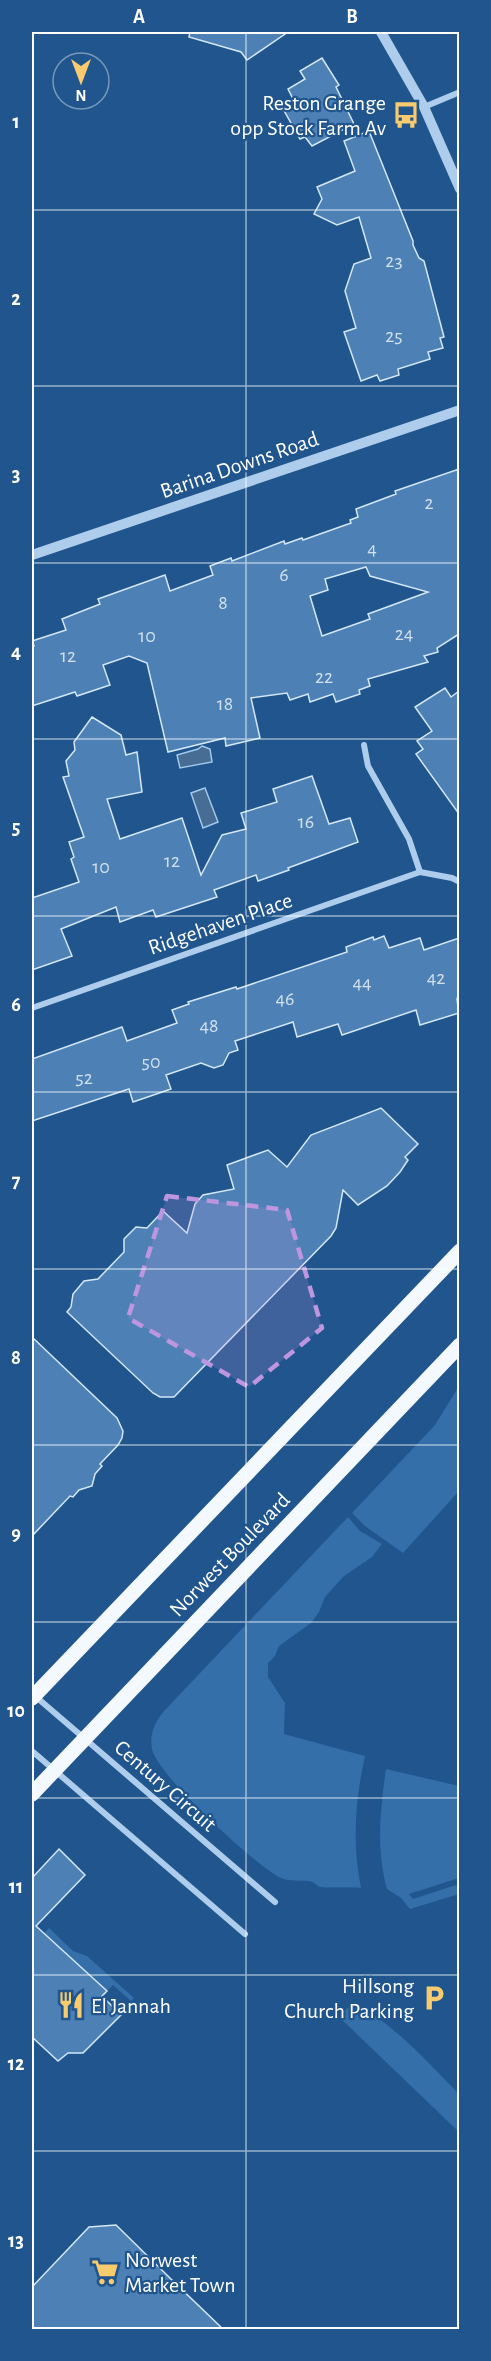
<svg xmlns="http://www.w3.org/2000/svg" width="491" height="2361" viewBox="0 0 491 2361" font-family="'Alegreya Sans',sans-serif">
  <rect width="100%" height="100%" fill="#20558d"/>
  <g fill="#346faa">
    <path d="M459,1386V1491L403,1553L365,1526L352,1513L435,1425Z"/>
    <path d="M348,1517L360,1531L382,1544L372,1557L344,1576L325,1597L319,1612L311,1623L279,1646L275,1656L268,1663V1677L285,1703L284,1734L365,1756C355,1801 352,1842 361,1888C354,1887 324,1888 320,1887C316,1885 313,1881 308,1881C298,1880 291,1882 281,1878C256,1866 157,1775 152,1749C149,1734 155,1722 164,1711Z"/>
    <path d="M386,1769L459,1786V1878L409,1894L413,1899L459,1884V1894L410,1909L401,1898L387,1889C376,1849 380,1810 386,1769Z"/>
    <path d="M49,1928L73,1951L87,1956L134,1998L131,2001L113,1985L107,1991L49,1937L32,1954V1946Z"/>
    <path d="M350,2006C376,2004 439,2074 459,2094V2132L338,2016Z"/>
  </g>
  <g fill="#476d94" stroke="#a2c8ed" stroke-width="1.5">
    <path d="M202,746L210,749L212,762L180,768L177,755L198,749Z"/>
    <path d="M205,788L218,822L203,828L191,793Z"/>
  </g>
  <g fill="#4d81b6" stroke="#d4e6f9" stroke-width="1.5" fill-rule="evenodd">
    <path d="M190,32H288L247,60L241,52L189,37Z"/>
    <path d="M322,58L339,85L336,87L354,124L312,146L305,137L300,139L282,107L294,101L288,89L305,79L300,71Z"/>
    <path d="M369,131L413,241V245L419,258L424,261L444,337L440,338L443,348L428,352L430,359L398,369L399,375L380,381L377,375L361,381L344,332L356,328L345,291L354,264L371,258L359,217L337,225L314,214L322,199L317,187L355,171L344,141Z"/>
    <path d="M459,469V634L437,648L438,652L424,656L428,662L368,679L370,686L359,690L360,694L336,702L333,694L310,702L308,694L290,700L287,693L251,698L260,738L226,746L225,738L168,752L147,663L129,656L103,665L110,685L77,696L75,692L32,706V647L34,646L32,641L66,630L62,619L100,604L98,599L165,575L170,591L213,575L210,566L231,558L232,561L284,541L285,544L302,538L303,540L351,523L350,520L358,517L356,509L396,494L395,491ZM366,567L370,576L428,592L368,614L370,619L322,636L310,596L328,590L325,579Z"/>
    <path d="M445,688L451,697L459,691V814L416,754L423,749L417,741L432,731L415,707Z"/>
    <path d="M92,717L121,735L126,755L137,752L142,792L107,799L120,839L182,818L201,875L222,835L246,829L241,813L277,802L273,789L312,776L329,824L350,818L358,842L288,868L289,870L258,881L256,875L214,890L217,897L156,917L153,910L120,922L116,907L61,929L72,956L32,970V898L79,882L71,859L74,857L69,842L84,837L63,777L69,776L66,761L75,750L74,742Z"/>
    <path d="M384,936L389,948L420,938L424,950L459,938V994L457,999L459,1013L420,1025L416,1010L342,1035L338,1024L297,1037L293,1022L235,1041L238,1050L229,1053L223,1065L214,1068L201,1063L166,1075L171,1089L133,1102L129,1089L32,1121V1059L122,1027L127,1041L177,1023L172,1010L189,1004L188,1002L236,987L237,989L347,952L346,947L373,937L374,940Z"/>
    <path d="M381,1108L418,1144L405,1157L408,1160L400,1172L387,1186L358,1205L343,1190L336,1228L331,1236L174,1397H160L153,1393L67,1312L71,1307L73,1294L84,1281L98,1279L124,1252V1239L136,1227L147,1228L163,1211L187,1233L195,1204L203,1195L234,1189L227,1165L268,1150L287,1167L311,1135Z"/>
    <path d="M32,1337L117,1418L123,1431L122,1438L118,1445L100,1464L102,1466L95,1474L92,1486L79,1490L73,1497L70,1496L32,1536Z"/>
    <path d="M59,1849L85,1875L36,1926L107,1991L102,1996L121,2015L83,2053H68L58,2061L32,2037V1878Z"/>
    <path d="M116,2225L172,2280L224,2330H32V2287L89,2227Z"/>
  </g>
  <g fill="none" stroke-linecap="round" stroke-linejoin="round">
    <g stroke="#aecdec" stroke-width="6">
      <path d="M424,107L460,92"/>
      <path d="M364,745L368,766L409,839L420,872"/>
      <path d="M32,1008L420,872L452,878L460,882"/>
      <path d="M35,1696L275,1902"/>
      <path d="M32,1751L245,1934"/>
    </g>
    <g stroke="#aecdec" stroke-width="10">
      <path d="M381,32L424,107L460,189"/>
      <path d="M32,555L460,410"/>
    </g>
    <g stroke="#f4f8ff" stroke-width="15">
      <path d="M32,1698L460,1251"/>
      <path d="M32,1794L460,1345"/>
    </g>
  </g>
  <path fill="#bd96df" fill-opacity="0.2" stroke="#bd96df" stroke-width="4.5" stroke-dasharray="12 8" stroke-linejoin="round" d="M167,1196L287,1210L322,1328L249,1387L128,1318Z"/>
  <path fill="none" stroke="#fff" stroke-width="1.5" stroke-opacity="0.55" d="M246,32V2330M32,210H460M32,386H460M32,563H460M32,739H460M32,916H460M32,1092H460M32,1269H460M32,1445H460M32,1622H460M32,1798H460M32,1975H460M32,2151H460"/>
  <defs>
    <symbol id="bus-bare" viewBox="-9 -9 18 18"><path d="M-5-6H5V4H4V6H2V4H-2V6H-4V4H-5ZM-3.5-4V0h7V-4ZM-3.5 1.2v1.5H-2V1.2ZM2 1.2v1.5H3.5V1.2Z" fill="#f9cb6f" stroke="#20558d" stroke-width="2.5" paint-order="stroke"/></symbol>
    <symbol id="parking-bare" viewBox="-9 -9 18 18"><path d="M-3.5-5.5H1a3.5 3.5 0 0 1 0 7H-1V5.5H-3.5ZM-1-3.4V-.6H.8a1.4 1.4 0 0 0 0-2.8Z" fill="#f9cb6f" stroke="#20558d" stroke-width="2.5" paint-order="stroke"/></symbol>
    <symbol id="restaurant-bare" viewBox="-9 -9 18 18"><path d="M-5-6h1v4h1v-4h1v4h1v-4h1v5L-1.5 .5V6h-2V.5L-5-1ZM5-6V6H3V1.5H1.5Q1.5-4 5-6Z" fill="#f9cb6f" stroke="#20558d" stroke-width="2.5" paint-order="stroke"/></symbol>
    <symbol id="supermarket-bare" viewBox="-9 -9 18 18"><path d="M-6-5.5h2.5l.6 2H6L4.5 2H-2.5L-4.4-4H-6ZM-1.5 3.2a1.3 1.3 0 1 0 .1 0ZM3 3.2a1.3 1.3 0 1 0 .1 0Z" fill="#f9cb6f" stroke="#20558d" stroke-width="2.5" paint-order="stroke"/></symbol>
  </defs>
  <g fill-rule="evenodd">
    <use href="#bus-bare" x="387" y="96" width="38" height="38"/>
    <use href="#parking-bare" x="415" y="1979" width="38" height="38"/>
    <use href="#restaurant-bare" x="52" y="1986" width="38" height="38"/>
    <use href="#supermarket-bare" x="86" y="2253" width="38" height="38"/>
  </g>
  <g text-anchor="middle" stroke-width="4.5" stroke-linejoin="round" paint-order="stroke">
    <g font-size="20" fill="#d2e0ed">
      <text x="394" y="267">23</text>
      <text x="394" y="342">25</text>
      <text x="429" y="509">2</text>
      <text x="372" y="555">4</text>
      <text x="284" y="581">6</text>
      <text x="223" y="609">8</text>
      <text x="404" y="640">24</text>
      <text x="147" y="642">10</text>
      <text x="68" y="662">12</text>
      <text x="324" y="683">22</text>
      <text x="225" y="710">18</text>
      <text x="306" y="828">16</text>
      <text x="172" y="867">12</text>
      <text x="101" y="873">10</text>
      <text x="436" y="984">42</text>
      <text x="362" y="989">44</text>
      <text x="285" y="1005">46</text>
      <text x="209" y="1032">48</text>
      <text x="151" y="1068">50</text>
      <text x="84" y="1084">52</text>
    </g>
    <g font-size="22" fill="#fff" stroke="#20558d" text-anchor="end">
      <text x="386" y="110">Reston Grange<tspan x="386" dy="25">opp Stock Farm Av</tspan></text>
      <text x="414" y="1993">Hillsong<tspan x="414" dy="25">Church Parking</tspan></text>
      <text x="91" y="2013" text-anchor="start">El Jannah</text>
      <text x="125" y="2267" text-anchor="start">Norwest<tspan x="125" dy="25">Market Town</tspan></text>
    </g>
    <g font-size="22" fill="#fff" stroke="#20558d">
      <text transform="translate(239 464) rotate(-19)" y="8">Barina Downs Road</text>
      <text transform="translate(220 923) rotate(-19)" y="8">Ridgehaven Place</text>
      <text transform="translate(229 1554) rotate(-46)" y="8">Norwest Boulevard</text>
      <text transform="translate(166 1785) rotate(41)" y="8">Century Circuit</text>
    </g>
  </g>
  <rect width="491" height="2361" fill="none" stroke="#20558d" stroke-width="66"/>
  <g transform="translate(81 81) rotate(180)"><circle r="28" fill="#20558d" stroke="#7999bb" stroke-width="1.5"/>
  <path d="M0-4.5L10 22L0 15L-10 22Z" fill="#f9cb6f"/>
  <text y="-9" font-size="16" font-weight="bold" text-anchor="middle" fill="#ffffff">N</text>
  </g>
  <rect x="33" y="33" width="425" height="2295" fill="none" stroke="#fff" stroke-width="2"/>
  <g font-size="20" text-anchor="middle" font-weight="bold" fill="#fff">
    <text x="139" y="23">A</text>
    <text x="352" y="23">B</text>
    <text x="16" y="128">1</text>
    <text x="16" y="305">2</text>
    <text x="16" y="481">3</text>
    <text x="16" y="658">4</text>
    <text x="16" y="834">5</text>
    <text x="16" y="1011">6</text>
    <text x="16" y="1187">7</text>
    <text x="16" y="1364">8</text>
    <text x="16" y="1540">9</text>
    <text x="16" y="1717">10</text>
    <text x="16" y="1893">11</text>
    <text x="16" y="2070">12</text>
    <text x="16" y="2247">13</text>
  </g>
</svg>
